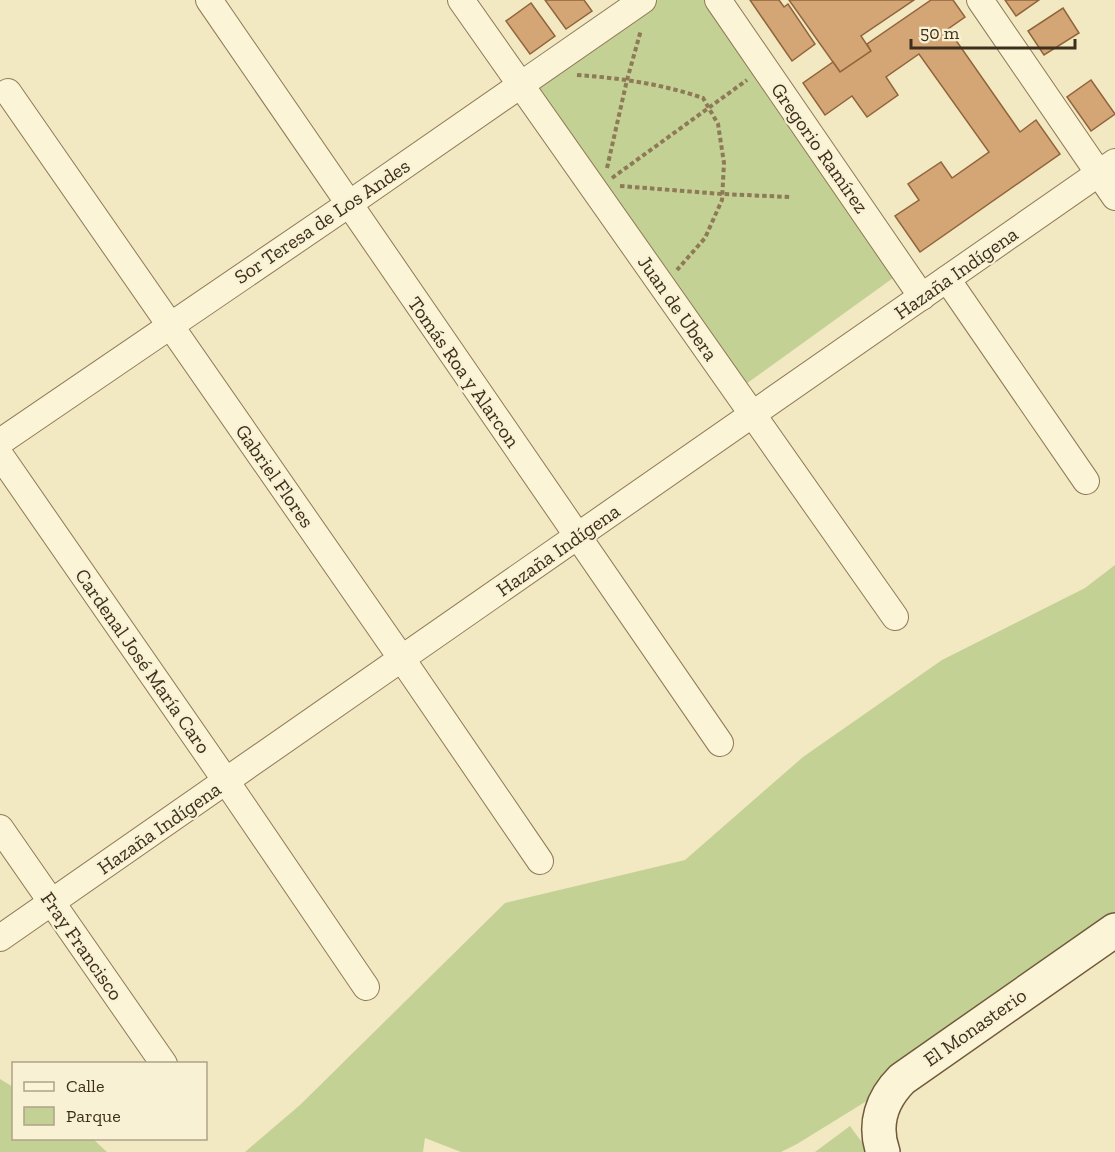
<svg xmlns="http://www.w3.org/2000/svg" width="1115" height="1152" viewBox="0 0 1115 1152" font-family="'Zilla Slab',serif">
  <rect width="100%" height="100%" fill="#f2e8c2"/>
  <g fill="#c4d195">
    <path d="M658,0H710L900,273L746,384L536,85Z"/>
    <path d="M1115,565V948L797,1144L781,1152H461L425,1138L423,1152H245L300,1105L505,903L685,860L803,757L942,660L1085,588Z"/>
    <path d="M0,1079L13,1087L14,1138L93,1139L107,1152H0Z"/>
    <path d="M850,1126L869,1152H815Z"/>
  </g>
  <g fill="#d4a575" stroke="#90653b" stroke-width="1.5">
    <path d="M545,0H584L592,11L566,29Z"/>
    <path d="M750,0H779L784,7L788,4L815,44L792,61Z"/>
    <path d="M789,0H914L861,36L871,51L840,72Z"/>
    <path d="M931,0H953L965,17L948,29L1020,132L1036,120L1060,154L920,252L895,216L919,200L908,184L941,162L952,178L989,152L919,54L886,77L898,95L867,117L852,96L825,115L803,83L833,62L840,72L871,51L867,44Z"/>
    <path d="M1005,0H1039L1016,16Z"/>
    <path d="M531,3L555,36L530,54L506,21Z"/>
    <path d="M1063,8L1079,33L1044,55L1028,31Z"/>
    <path d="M1091,80L1115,114L1091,131L1067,97Z"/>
  </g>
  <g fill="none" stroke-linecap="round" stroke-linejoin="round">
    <defs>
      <g id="street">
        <path d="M209,0L720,743"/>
        <path d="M461,0L895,617"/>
        <path d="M718,0L922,297"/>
        <path d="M980,0L1115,197"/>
        <path d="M8,92L402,659L540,861"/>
        <path d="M947,279L1086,481"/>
        <path d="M0,442L349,204L643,0"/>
        <path d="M0,455L226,781L366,987"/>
        <path d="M0,828L164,1064"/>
        <path d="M0,938L1115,162"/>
      </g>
      <path id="secondary" d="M883,1152C873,1124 882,1099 902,1079L1115,930"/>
    </defs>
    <use href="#street" stroke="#8e7a57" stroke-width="28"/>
    <use href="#secondary" stroke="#705a3b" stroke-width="36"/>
    <g stroke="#8e7a57" stroke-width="4" stroke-dasharray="4.5 3" stroke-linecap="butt">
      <path d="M577,75C620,78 662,84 703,98L718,124L724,163L722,200L705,238L677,270"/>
      <path d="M607,168L627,80L641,30"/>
      <path d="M612,178L747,80"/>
      <path d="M620,186L722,194L790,197"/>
    </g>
    <use href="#street" stroke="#fcf4d7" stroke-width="26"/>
    <use href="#secondary" stroke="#fcf4d7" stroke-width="33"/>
  </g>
  <g text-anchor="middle" stroke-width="4.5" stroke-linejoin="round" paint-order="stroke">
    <g font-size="20" fill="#3d2f1d" stroke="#f9f1d3">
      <text transform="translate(820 148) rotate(55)" y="7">Gregorio Ramírez</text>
      <text transform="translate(322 221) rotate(-34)" y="7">Sor Teresa de Los Andes</text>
      <text transform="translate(956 273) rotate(-35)" y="7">Hazaña Indígena</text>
      <text transform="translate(678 308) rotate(55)" y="7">Juan de Ubera</text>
      <text transform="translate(464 372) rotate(55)" y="7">Tomás Roa y Alarcon</text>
      <text transform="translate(275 476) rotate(55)" y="7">Gabriel Flores</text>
      <text transform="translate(558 550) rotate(-35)" y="7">Hazaña Indígena</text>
      <text transform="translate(143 661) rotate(55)" y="7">Cardenal José María Caro</text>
      <text transform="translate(159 828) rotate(-35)" y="7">Hazaña Indígena</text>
      <text transform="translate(82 946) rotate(55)" y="7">Fray Francisco</text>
      <text transform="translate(975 1027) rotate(-35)" y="7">El Monasterio</text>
    </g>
  </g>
  <rect x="12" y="1062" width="195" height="78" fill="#f9f1d3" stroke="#aea38a" stroke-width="1.5"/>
  <rect x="24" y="1082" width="30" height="9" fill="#fcf4d7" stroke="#aea38a" stroke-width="1.5"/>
  <text x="66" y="1092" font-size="18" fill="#3d2f1d">Calle</text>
  <rect x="24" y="1107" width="30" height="18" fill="#c4d195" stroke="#aea38a" stroke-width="1.5"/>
  <text x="66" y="1122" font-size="18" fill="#3d2f1d">Parque</text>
  <path d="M911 39v9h164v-9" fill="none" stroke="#3d2f1d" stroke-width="3"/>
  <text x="920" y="39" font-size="18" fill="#3d2f1d" stroke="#f9f1d3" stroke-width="4.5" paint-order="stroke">50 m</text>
</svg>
